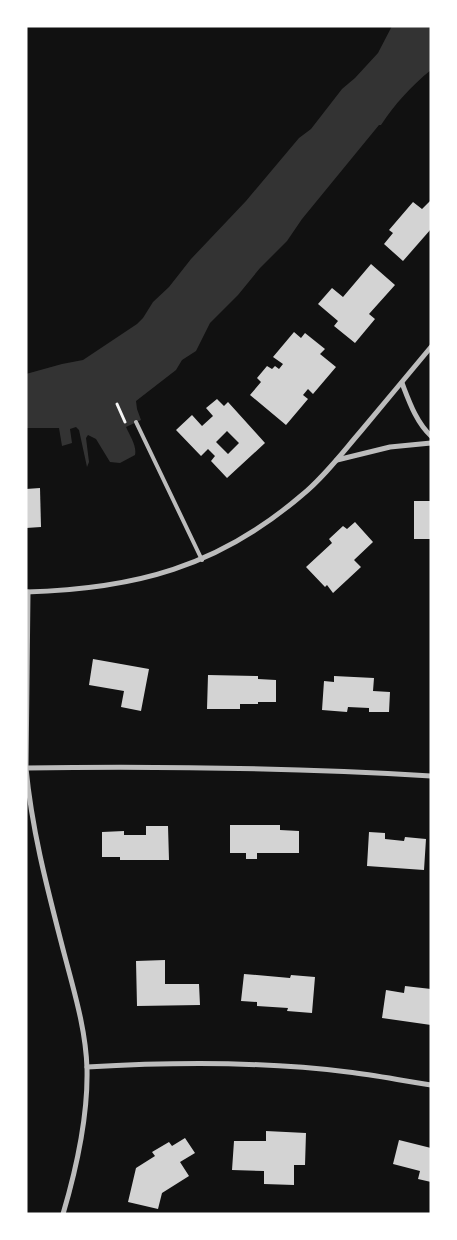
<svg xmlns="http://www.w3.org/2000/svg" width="457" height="1240" viewBox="0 0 457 1240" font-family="'Work Sans',sans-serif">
  <rect width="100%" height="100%" fill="#111"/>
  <path fill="#333" d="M392,26H431V70C411,86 395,104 381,125H379L302,219L287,241L260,268L238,295L210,323L196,351L182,360L176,370L136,401L137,409L141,420L126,427C130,436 137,446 135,455L120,463L110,462L96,439L88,435L86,438L89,462L87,467L79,430L76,427L70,429L72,443L62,446L59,428H26V374L62,364L83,360L137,324L143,318L153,302L169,287L191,259L246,201L299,138L311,129L342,89L355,78L378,53Z"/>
  <g fill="#d3d3d3" fill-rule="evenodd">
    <path d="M431,200V229L403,261L384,244L393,233L389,230L413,202L422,209Z"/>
    <path d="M371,264L395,285L369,314L375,319L355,343L334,326L338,321L318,304L332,288L343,297Z"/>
    <path d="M294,332L301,338L305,333L325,349L320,354L336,367L313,394L308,389L303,395L308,399L286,425L250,395L261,382L257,378L267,366L272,369L275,366L279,369L283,364L273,357Z"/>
    <path d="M217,399L224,406L228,402L265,443L227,478L211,461L215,456L208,449L201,456L176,430L192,415L202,426L213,416L206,408ZM227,431L239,443L228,454L216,442Z"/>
    <path d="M40,488L41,527L26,528V489Z"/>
    <rect x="414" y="501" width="17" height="38"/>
    <path d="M355,522L373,542L354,560L361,567L333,593L327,585L325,587L306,567L332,543L329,539L343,526L347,529Z"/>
    <path d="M93,659L149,669L141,711L121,707L124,691L89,685Z"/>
    <path d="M208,675L258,676V679L276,680V702H258V704H240V709H207Z"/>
    <path d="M334,676L374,678L373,691L390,692L389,712H369V708L348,707L347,712L322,710L324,681L334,682Z"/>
    <path d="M230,825H280V830L299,831V853H257V859H246V853H230Z"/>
    <path d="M146,826H168L169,860H120V857H102V832L124,831V835H146Z"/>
    <path d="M369,832L385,833V839L404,841L405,837L426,839L424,870L367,866Z"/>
    <path d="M165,960V984H199L200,1005L137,1006L136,961Z"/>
    <path d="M244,974L290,978L291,975L315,977L312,1013L287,1011L288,1008L257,1006V1002L241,1001Z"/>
    <path d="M405,986L431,989V1025L382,1018L386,990L404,993Z"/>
    <path d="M266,1131L306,1133L305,1165H294V1185L264,1184V1171L232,1170L234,1141H266Z"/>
    <path d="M185,1138L195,1153L180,1162L189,1176L162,1193L158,1209L128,1202L136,1168L155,1156L152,1152L169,1142L172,1146Z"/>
    <path d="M399,1140L431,1148V1182L418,1179L420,1171L393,1164Z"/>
  </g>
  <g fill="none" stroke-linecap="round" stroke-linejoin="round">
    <path stroke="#f5f5f5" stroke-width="3" d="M117,404L125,422"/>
    <path stroke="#bcbcbc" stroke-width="4" d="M136,422L202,560"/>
    <g stroke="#bcbcbc" stroke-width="5">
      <path d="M402,383C409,401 416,422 431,436"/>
      <path d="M337,460L390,447L431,443"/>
      <path d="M26,592C135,589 218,567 302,495C324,477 342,453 361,431C384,403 408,375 431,347"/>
      <path d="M28,592L26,768C32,832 48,891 64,953C74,991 86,1030 87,1069C88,1114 76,1170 63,1214"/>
      <path d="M26,768C161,766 296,768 431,776"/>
      <path d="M87,1067C174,1062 262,1061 348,1072C376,1075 403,1081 431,1085"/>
    </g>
  </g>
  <rect width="457" height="1240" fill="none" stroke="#ffffff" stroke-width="55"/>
</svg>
